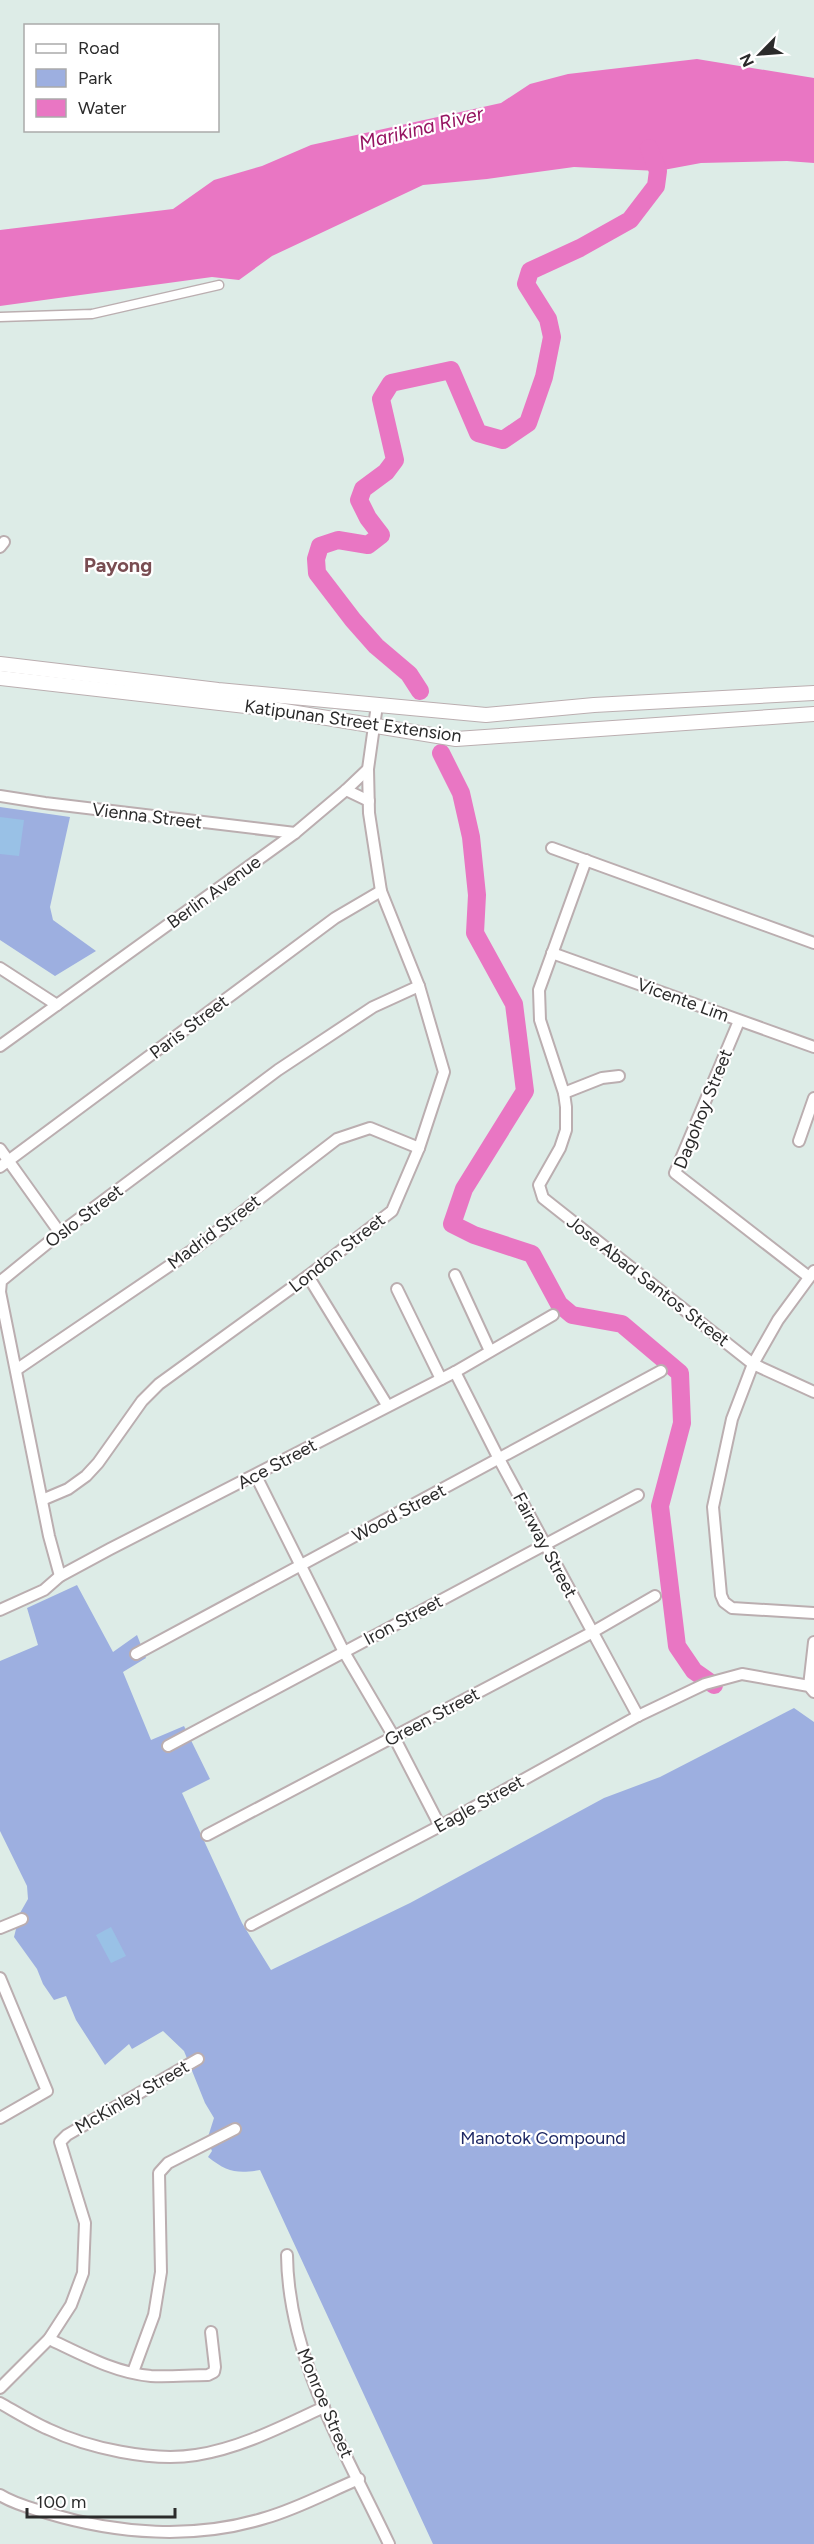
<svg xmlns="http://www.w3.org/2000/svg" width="814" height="2544" viewBox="0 0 814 2544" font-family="Figtree,sans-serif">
  <rect width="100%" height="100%" fill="#ddece7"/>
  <g fill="#9dafe0">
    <path d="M0,807L70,817L50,907L53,920L96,951L55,976L0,940Z"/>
    <path d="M77,1585L113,1652L137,1635L146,1658L123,1672L151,1740L184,1726L210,1779L182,1793L242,1923L271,1970L410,1903L604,1798L660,1777L794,1708L814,1722V2544H433L260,2170C237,2174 227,2172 208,2157L212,2151L207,2140L214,2118L205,2103L184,2051L163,2031L132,2049L129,2044L105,2065L76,2020L66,1996L54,2000L43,1984L37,1969L14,1937L20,1913L28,1899L27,1886L0,1831V1661L38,1645L27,1608Z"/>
  </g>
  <g fill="#99c1e6">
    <path d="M0,817L24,820L19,856L0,854Z"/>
    <path d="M111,1927L126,1956L111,1963L96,1935Z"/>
  </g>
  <path fill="#e976c3" d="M697,59L814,78V163L787,161L701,163L658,171L574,167L487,179L423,185L272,256L239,280L212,277L0,306V230L173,209L214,180L262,166L311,145L501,103L530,84L568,74Z"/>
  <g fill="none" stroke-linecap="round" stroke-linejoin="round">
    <g stroke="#e976c3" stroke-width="18">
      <path d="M420,691L409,674L376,646L353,620L317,573L316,559L320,546L338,540L368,545L381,535L368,518L359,500L363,489L386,472L395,460L381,399L391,383L451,370L478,433L503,440L528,423L544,377L552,337L548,319L526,284L530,271L580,248L630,220L656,186L658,171L649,148"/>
      <path d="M441,753L461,793L471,837L477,895L475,933L514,1004L525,1091L464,1189L452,1224L474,1235L532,1254L559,1304L572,1315L622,1324L680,1373L682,1423L660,1506L677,1646L694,1671L714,1685"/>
    </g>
    <defs>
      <path id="pedestrian" d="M0,317L92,314L219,285"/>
      <g id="minor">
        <path d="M0,547L4,542"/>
        <path d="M346,790L369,801"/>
        <path d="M0,796L45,803L295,833"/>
        <path d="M552,848L814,943"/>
        <path d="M586,860L539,990L540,1020L564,1093L566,1107V1130L560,1148L539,1185L543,1198L753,1364L814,1392"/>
        <path d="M552,953L814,1047"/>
        <path d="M0,968L57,1005"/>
        <path d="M739,1021L675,1173L809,1277"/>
        <path d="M0,1046L295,833L346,790L368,769L377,705"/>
        <path d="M564,1093L602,1078L619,1076"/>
        <path d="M799,1141L814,1098"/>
        <path d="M0,1149L60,1233"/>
        <path d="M0,1167L335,918L381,891"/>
        <path d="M814,1271L778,1320L753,1364L732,1419L713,1507L721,1595L724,1602L732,1608L814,1613"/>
        <path d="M455,1275L490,1351"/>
        <path d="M308,1276L387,1405"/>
        <path d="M397,1289L441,1379"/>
        <path d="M16,1370L194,1249L337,1139L370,1128L419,1148"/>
        <path d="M455,1372L499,1459L638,1716"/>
        <path d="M256,1476L344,1652L394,1737L440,1826"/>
        <path d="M42,1500L68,1489L86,1476L98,1463L142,1401L159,1384L308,1276L392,1211L419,1148L444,1072L419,986L381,891L369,813L368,769"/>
        <path d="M60,1576L49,1536L0,1292L1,1281L60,1233L278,1070L373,1007L419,986"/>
        <path d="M0,1610L44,1590L60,1576L110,1549L455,1372L553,1315"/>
        <path d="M136,1654L661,1371"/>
        <path d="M809,1686L814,1642"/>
        <path d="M168,1746L638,1495"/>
        <path d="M207,1835L591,1633L655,1596"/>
        <path d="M251,1925L440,1826L638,1716L705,1684L742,1674L809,1686L814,1692"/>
        <path d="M0,1928L22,1919"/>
        <path d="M0,1978L47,2091L0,2118"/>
        <path d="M287,2255C288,2358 346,2453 389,2544"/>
        <path d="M49,2339C81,2354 115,2373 151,2376C170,2377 190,2375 208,2375L214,2372L215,2367L211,2332"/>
        <path d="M133,2372L154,2315L161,2272L159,2173L168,2163L235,2129"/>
        <path d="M0,2388L49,2339L71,2305L83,2273L85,2223L60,2142L67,2135L198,2059"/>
        <path d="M0,2403C16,2412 32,2422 48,2429C88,2448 152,2462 196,2455C241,2448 283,2426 324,2407"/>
        <path d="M0,2495C14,2504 31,2508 47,2513C117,2534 194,2540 265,2518C297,2509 328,2492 359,2479"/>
      </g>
      <g id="tertiary">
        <path d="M0,664L218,690L486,715L594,705L814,693"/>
        <path d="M0,678L272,709L456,739L814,714"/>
      </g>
    </defs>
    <use href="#pedestrian" stroke="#bbaeb0" stroke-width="11"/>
    <use href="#minor" stroke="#bbaeb0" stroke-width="14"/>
    <use href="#tertiary" stroke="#bbaeb0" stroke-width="16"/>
    <use href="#pedestrian" stroke="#fff" stroke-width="8"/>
    <use href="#minor" stroke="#fff" stroke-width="10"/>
    <use href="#tertiary" stroke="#fff" stroke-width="14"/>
  </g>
  <g text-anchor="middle" stroke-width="4.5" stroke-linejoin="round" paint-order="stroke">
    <g font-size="18" fill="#2b2b2b" stroke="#fff">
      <text transform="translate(353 721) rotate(8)" y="6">Katipunan Street Extension</text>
      <text transform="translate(147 816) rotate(7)" y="6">Vienna Street</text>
      <text transform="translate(214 892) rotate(-36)" y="6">Berlin Avenue</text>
      <text transform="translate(683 1000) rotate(20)" y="6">Vicente Lim</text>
      <text transform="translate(189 1027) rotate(-37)" y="6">Paris Street</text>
      <text transform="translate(703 1109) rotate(-68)" y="6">Dagohoy Street</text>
      <text transform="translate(84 1216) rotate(-37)" y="6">Oslo Street</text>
      <text transform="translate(214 1232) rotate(-37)" y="6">Madrid Street</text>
      <text transform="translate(337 1253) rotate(-38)" y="6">London Street</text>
      <text transform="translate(648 1281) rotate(38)" y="6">Jose Abad Santos Street</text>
      <text transform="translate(277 1464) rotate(-28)" y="6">Ace Street</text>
      <text transform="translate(399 1513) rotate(-28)" y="6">Wood Street</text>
      <text transform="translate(545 1545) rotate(62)" y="6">Fairway Street</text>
      <text transform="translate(403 1620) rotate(-28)" y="6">Iron Street</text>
      <text transform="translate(432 1717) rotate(-28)" y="6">Green Street</text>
      <text transform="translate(479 1804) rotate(-29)" y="6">Eagle Street</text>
      <text transform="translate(132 2097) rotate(-30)" y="6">McKinley Street</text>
      <text transform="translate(325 2403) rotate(67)" y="6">Monroe Street</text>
    </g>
    <g font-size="18" fill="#1e2864" stroke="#fff">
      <text x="543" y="2144">Manotok Compound</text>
    </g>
    <g font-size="20" font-style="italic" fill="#951461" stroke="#fff">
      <text transform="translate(421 128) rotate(-14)" y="7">Marikina River</text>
    </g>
    <g font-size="20" font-weight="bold" fill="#794d52" stroke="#fff">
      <text x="118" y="572">Payong</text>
    </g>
  </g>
  <rect x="24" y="24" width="195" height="108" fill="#ffffff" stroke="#aaaaaa" stroke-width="1.5"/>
  <rect x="36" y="44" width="30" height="9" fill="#ffffff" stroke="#aaaaaa" stroke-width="1.5"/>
  <text x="78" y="54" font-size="18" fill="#2b2b2b">Road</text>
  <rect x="36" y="69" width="30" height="18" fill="#9dafe0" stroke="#aaaaaa" stroke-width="1.5"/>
  <text x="78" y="84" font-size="18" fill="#2b2b2b">Park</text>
  <rect x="36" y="99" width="30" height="18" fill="#e976c3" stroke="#aaaaaa" stroke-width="1.5"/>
  <text x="78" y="114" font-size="18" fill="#2b2b2b">Water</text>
  <g transform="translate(760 54) rotate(245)" stroke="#ffffff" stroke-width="4.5" paint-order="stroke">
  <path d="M0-4.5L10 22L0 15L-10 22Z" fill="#2b2b2b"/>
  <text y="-9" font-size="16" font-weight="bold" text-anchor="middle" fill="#2b2b2b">N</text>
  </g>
  <path d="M27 2508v9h148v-9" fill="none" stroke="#2b2b2b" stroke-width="3"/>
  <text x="36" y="2508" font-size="18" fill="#2b2b2b" stroke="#ffffff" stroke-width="4.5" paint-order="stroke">100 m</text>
</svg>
